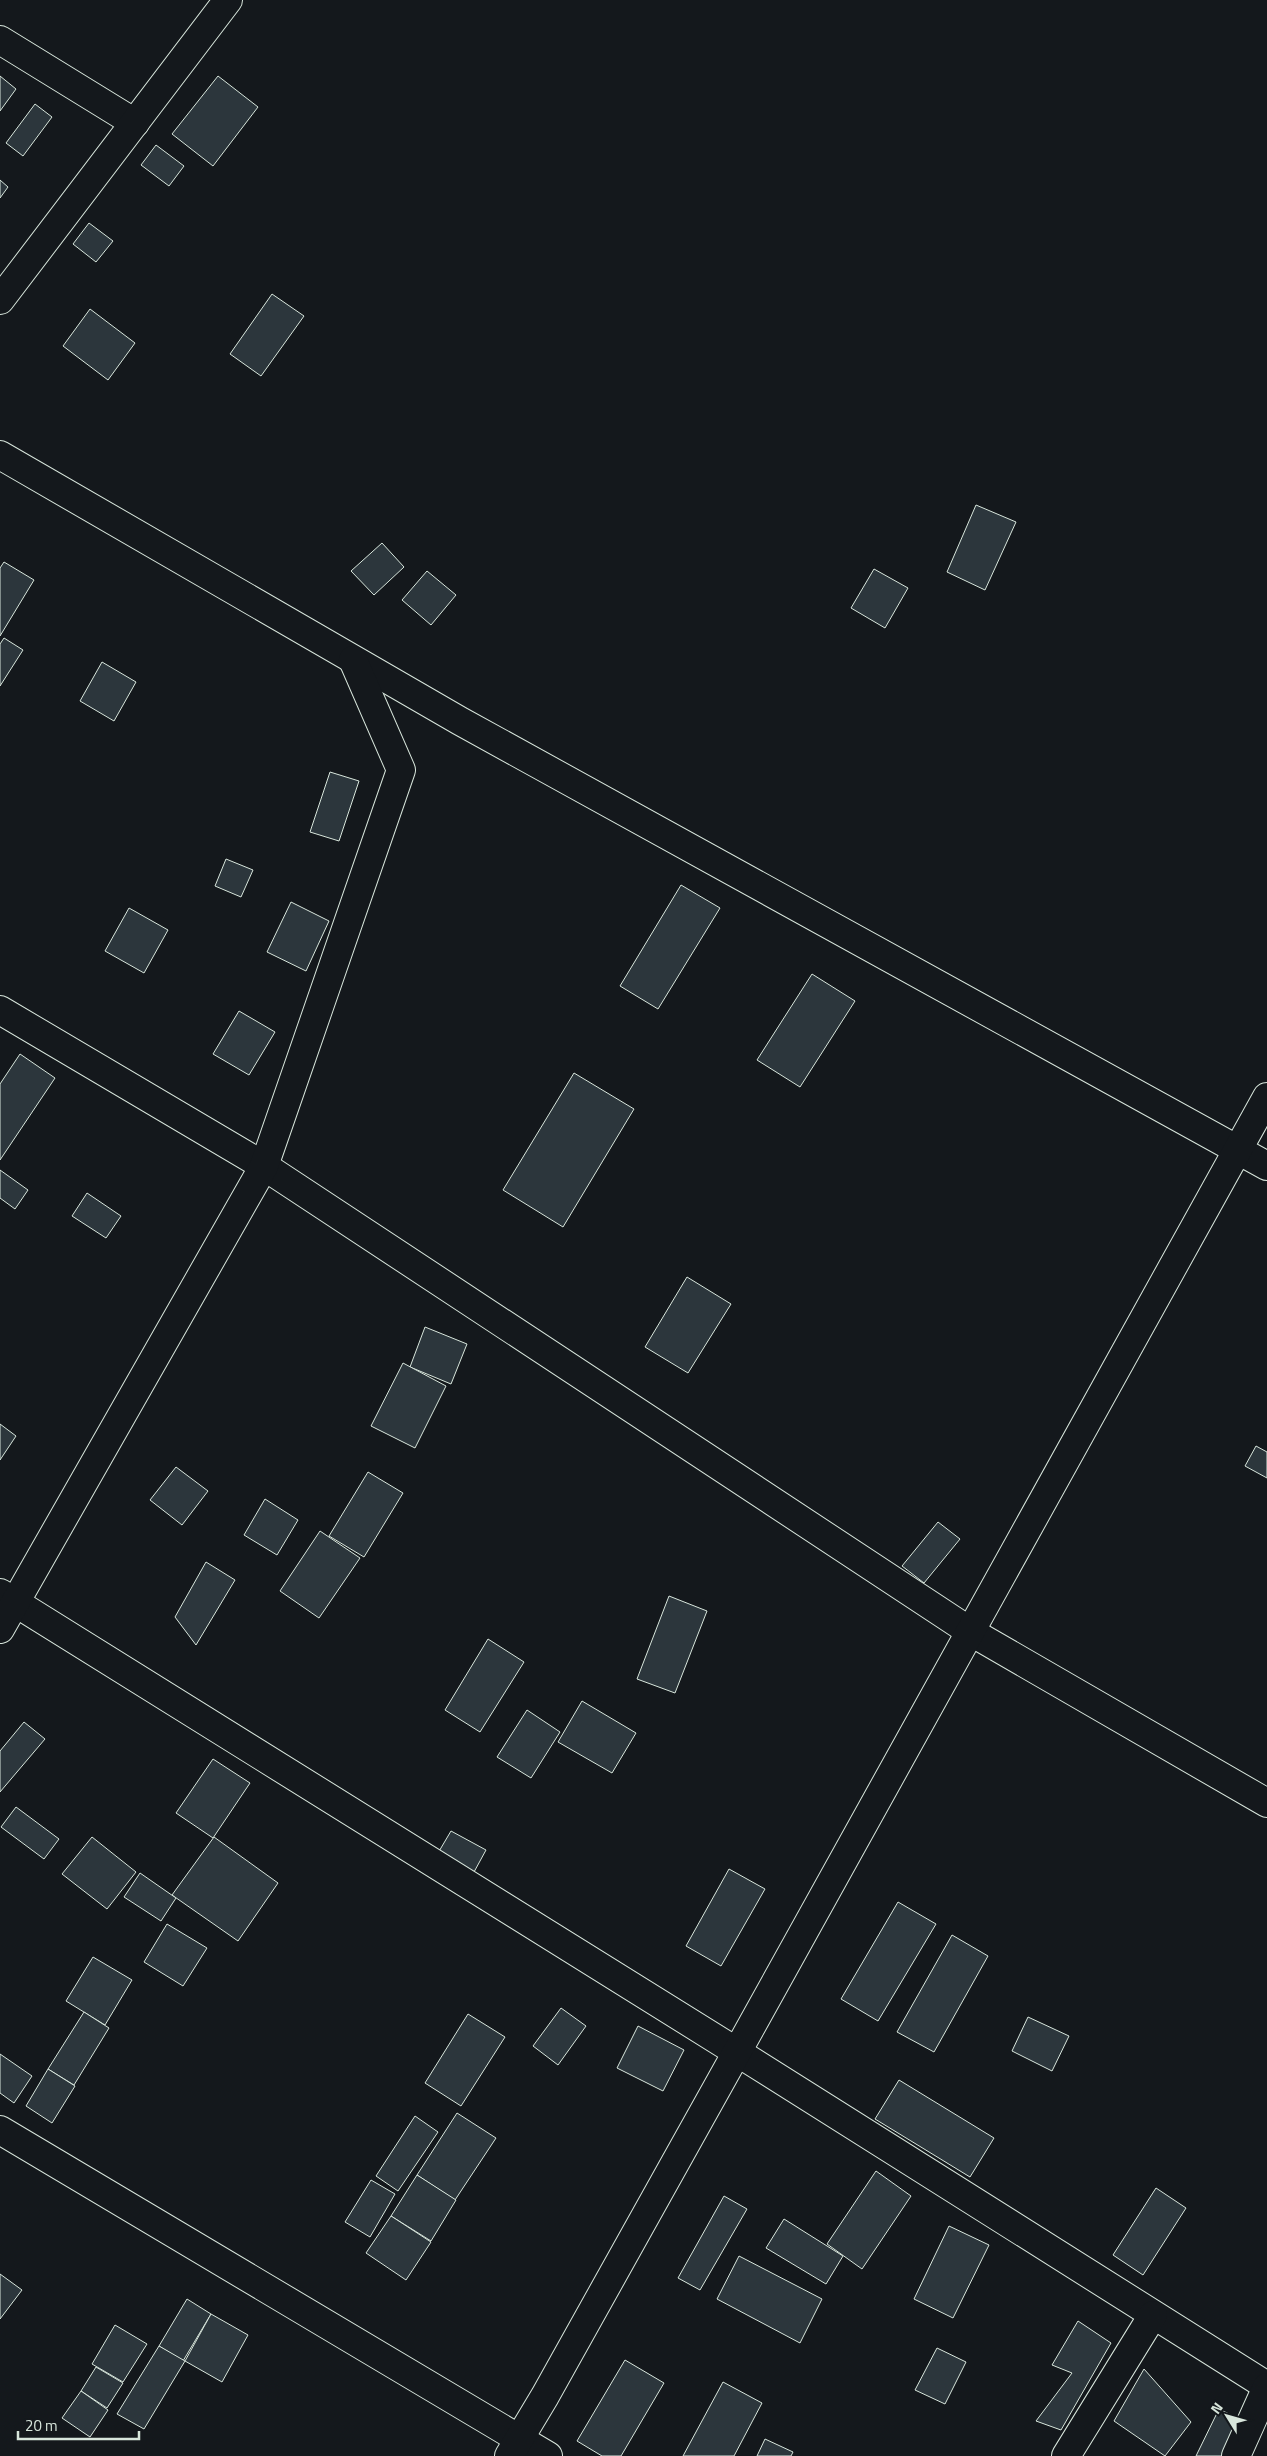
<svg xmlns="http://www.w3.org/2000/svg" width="1267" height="2456" viewBox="0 0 1267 2456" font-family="'Titillium Web',sans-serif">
  <rect width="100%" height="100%" fill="#14181c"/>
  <g fill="#2c363c" stroke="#d8e6dc">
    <path d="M0,76L16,89L0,111Z"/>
    <path d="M218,76L258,107L213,166L172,134Z"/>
    <path d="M35,104L52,117L23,156L6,143Z"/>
    <path d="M156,145L184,166L169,186L141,165Z"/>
    <path d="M0,180L8,187L0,198Z"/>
    <path d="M89,223L113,241L96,262L73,244Z"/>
    <path d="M272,294L304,316L261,376L230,354Z"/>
    <path d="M90,309L135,343L108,380L63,346Z"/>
    <path d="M976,505L1016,522L985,590L947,572Z"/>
    <path d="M382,543L404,567L374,595L351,571Z"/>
    <path d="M4,562L34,580L0,636V568Z"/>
    <path d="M874,569L908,588L885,628L851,608Z"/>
    <path d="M427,571L456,595L431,625L402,600Z"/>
    <path d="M4,638L23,650L0,686V644Z"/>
    <path d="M102,662L136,682L114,721L80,701Z"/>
    <path d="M330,772L359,781L339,841L310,832Z"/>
    <path d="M226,859L253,870L241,897L215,886Z"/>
    <path d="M681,885L720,908L658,1009L620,986Z"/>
    <path d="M291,902L329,921L306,971L267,952Z"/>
    <path d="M129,908L168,930L144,973L105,951Z"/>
    <path d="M812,974L855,1001L800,1087L757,1060Z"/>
    <path d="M239,1011L275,1032L249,1075L213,1054Z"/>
    <path d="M20,1054L55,1078L0,1160V1084Z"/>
    <path d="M574,1073L634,1109L563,1227L503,1190Z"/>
    <path d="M0,1170L28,1190L15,1209L0,1198Z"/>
    <path d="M87,1193L121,1216L106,1238L72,1216Z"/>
    <path d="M687,1277L731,1304L688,1373L645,1347Z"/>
    <path d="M425,1327L467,1344L451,1384L410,1367Z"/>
    <path d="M403,1363L446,1386L415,1448L371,1426Z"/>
    <path d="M0,1424L16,1436L0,1460Z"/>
    <path d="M1256,1446L1267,1452V1478L1245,1466Z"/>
    <path d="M176,1467L208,1491L182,1525L150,1500Z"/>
    <path d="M368,1472L403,1493L364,1557L329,1536Z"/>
    <path d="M265,1499L298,1520L277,1555L244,1535Z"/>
    <path d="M938,1522L960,1539L924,1583L902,1566Z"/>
    <path d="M320,1531L360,1558L319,1618L280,1591Z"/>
    <path d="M206,1562L235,1580L196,1645L175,1617Z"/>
    <path d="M669,1596L707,1611L675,1693L637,1679Z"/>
    <path d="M488,1639L524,1662L480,1732L445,1710Z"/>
    <path d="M582,1701L636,1733L612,1773L558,1742Z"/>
    <path d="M527,1710L560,1732L531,1778L497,1757Z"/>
    <path d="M24,1722L45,1739L0,1792V1751Z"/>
    <path d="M213,1759L250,1783L213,1838L176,1813Z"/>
    <path d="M16,1807L59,1839L44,1859L1,1827Z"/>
    <path d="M451,1831L486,1850L474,1872L438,1853Z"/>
    <path d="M92,1837L136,1872L107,1909L62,1874Z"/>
    <path d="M214,1837L278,1883L238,1941L172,1895Z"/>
    <path d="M729,1869L765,1889L721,1966L686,1946Z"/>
    <path d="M140,1873L176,1898L161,1921L124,1897Z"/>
    <path d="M898,1902L936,1924L878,2021L841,1999Z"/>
    <path d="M167,1924L207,1948L183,1986L144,1962Z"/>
    <path d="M952,1935L988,1956L934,2052L897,2032Z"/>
    <path d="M93,1957L132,1980L105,2025L66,2001Z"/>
    <path d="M561,2008L586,2026L558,2065L533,2046Z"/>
    <path d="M84,2012L109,2028L74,2085L48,2069Z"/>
    <path d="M468,2014L505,2037L461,2106L425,2083Z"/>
    <path d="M1028,2017L1069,2036L1052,2071L1012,2051Z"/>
    <path d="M638,2026L684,2050L663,2091L617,2068Z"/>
    <path d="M0,2054L32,2076L14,2103L0,2093Z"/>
    <path d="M48,2069L75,2086L52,2123L26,2106Z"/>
    <path d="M899,2080L994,2138L970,2177L875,2119Z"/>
    <path d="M457,2113L496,2138L455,2200L417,2175Z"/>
    <path d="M415,2116L438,2132L398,2191L376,2176Z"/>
    <path d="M876,2171L911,2196L862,2269L827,2244Z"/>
    <path d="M417,2175L456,2200L431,2241L391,2216Z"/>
    <path d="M371,2180L395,2194L370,2237L345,2222Z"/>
    <path d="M1156,2188L1186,2208L1143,2275L1113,2255Z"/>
    <path d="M724,2196L747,2209L700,2290L678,2278Z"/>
    <path d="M391,2216L431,2242L406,2280L366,2253Z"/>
    <path d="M784,2219L843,2256L826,2284L766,2248Z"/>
    <path d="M949,2226L989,2245L953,2318L914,2299Z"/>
    <path d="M739,2256L822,2299L800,2343L717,2299Z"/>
    <path d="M0,2274L22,2290L0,2319Z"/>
    <path d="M187,2299L211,2314L183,2361L159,2346Z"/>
    <path d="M211,2314L248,2335L222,2382L185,2361Z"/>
    <path d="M1078,2321L1111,2343L1061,2430L1036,2421L1072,2373L1052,2365Z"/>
    <path d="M115,2325L147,2344L123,2382L92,2364Z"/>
    <path d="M159,2346L185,2361L144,2429L117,2414Z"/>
    <path d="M937,2348L966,2362L945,2404L915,2390Z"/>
    <path d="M625,2360L664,2383L621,2456H602L577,2441Z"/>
    <path d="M96,2367L123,2383L107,2408L81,2391Z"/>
    <path d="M1144,2369L1191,2422L1165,2456L1114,2421Z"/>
    <path d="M723,2382L762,2403L734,2456H683Z"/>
    <path d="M81,2391L108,2410L90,2437L62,2418Z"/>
    <path d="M1219,2409L1243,2421L1226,2456H1196Z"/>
    <path d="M765,2439L793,2452L791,2456H757Z"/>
  </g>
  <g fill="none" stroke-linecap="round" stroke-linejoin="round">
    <defs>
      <g id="minor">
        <path d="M0,40L135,123"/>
        <path d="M0,300L228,0"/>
        <path d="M0,455L460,721L1267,1166"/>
        <path d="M0,1010L264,1166L971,1632L1267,1803"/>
        <path d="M0,1593L737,2052L1267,2386"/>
        <path d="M0,1629L264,1166L401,770L353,660"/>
        <path d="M0,2130L548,2456"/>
        <path d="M1066,2456L1153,2315"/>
        <path d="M1236,2456L1267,2387"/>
      </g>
      <path id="tertiary" d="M509,2456L545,2396L737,2052L1267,1097"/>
    </defs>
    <use href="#minor" stroke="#d8e6dc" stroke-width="30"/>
    <use href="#tertiary" stroke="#d8e6dc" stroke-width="30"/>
    <use href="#minor" stroke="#14181c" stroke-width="28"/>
    <use href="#tertiary" stroke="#14181c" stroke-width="28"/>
  </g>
  <g transform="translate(1227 2416) rotate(307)" stroke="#14181c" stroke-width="4" paint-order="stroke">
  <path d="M0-4L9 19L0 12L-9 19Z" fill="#d8e6dc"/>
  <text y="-8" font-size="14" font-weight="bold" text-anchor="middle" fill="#d8e6dc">N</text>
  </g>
  <path d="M18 2431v8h121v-8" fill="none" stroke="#d8e6dc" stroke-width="2.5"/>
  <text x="25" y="2431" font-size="15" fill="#d8e6dc" stroke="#14181c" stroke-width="4" paint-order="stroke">20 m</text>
</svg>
